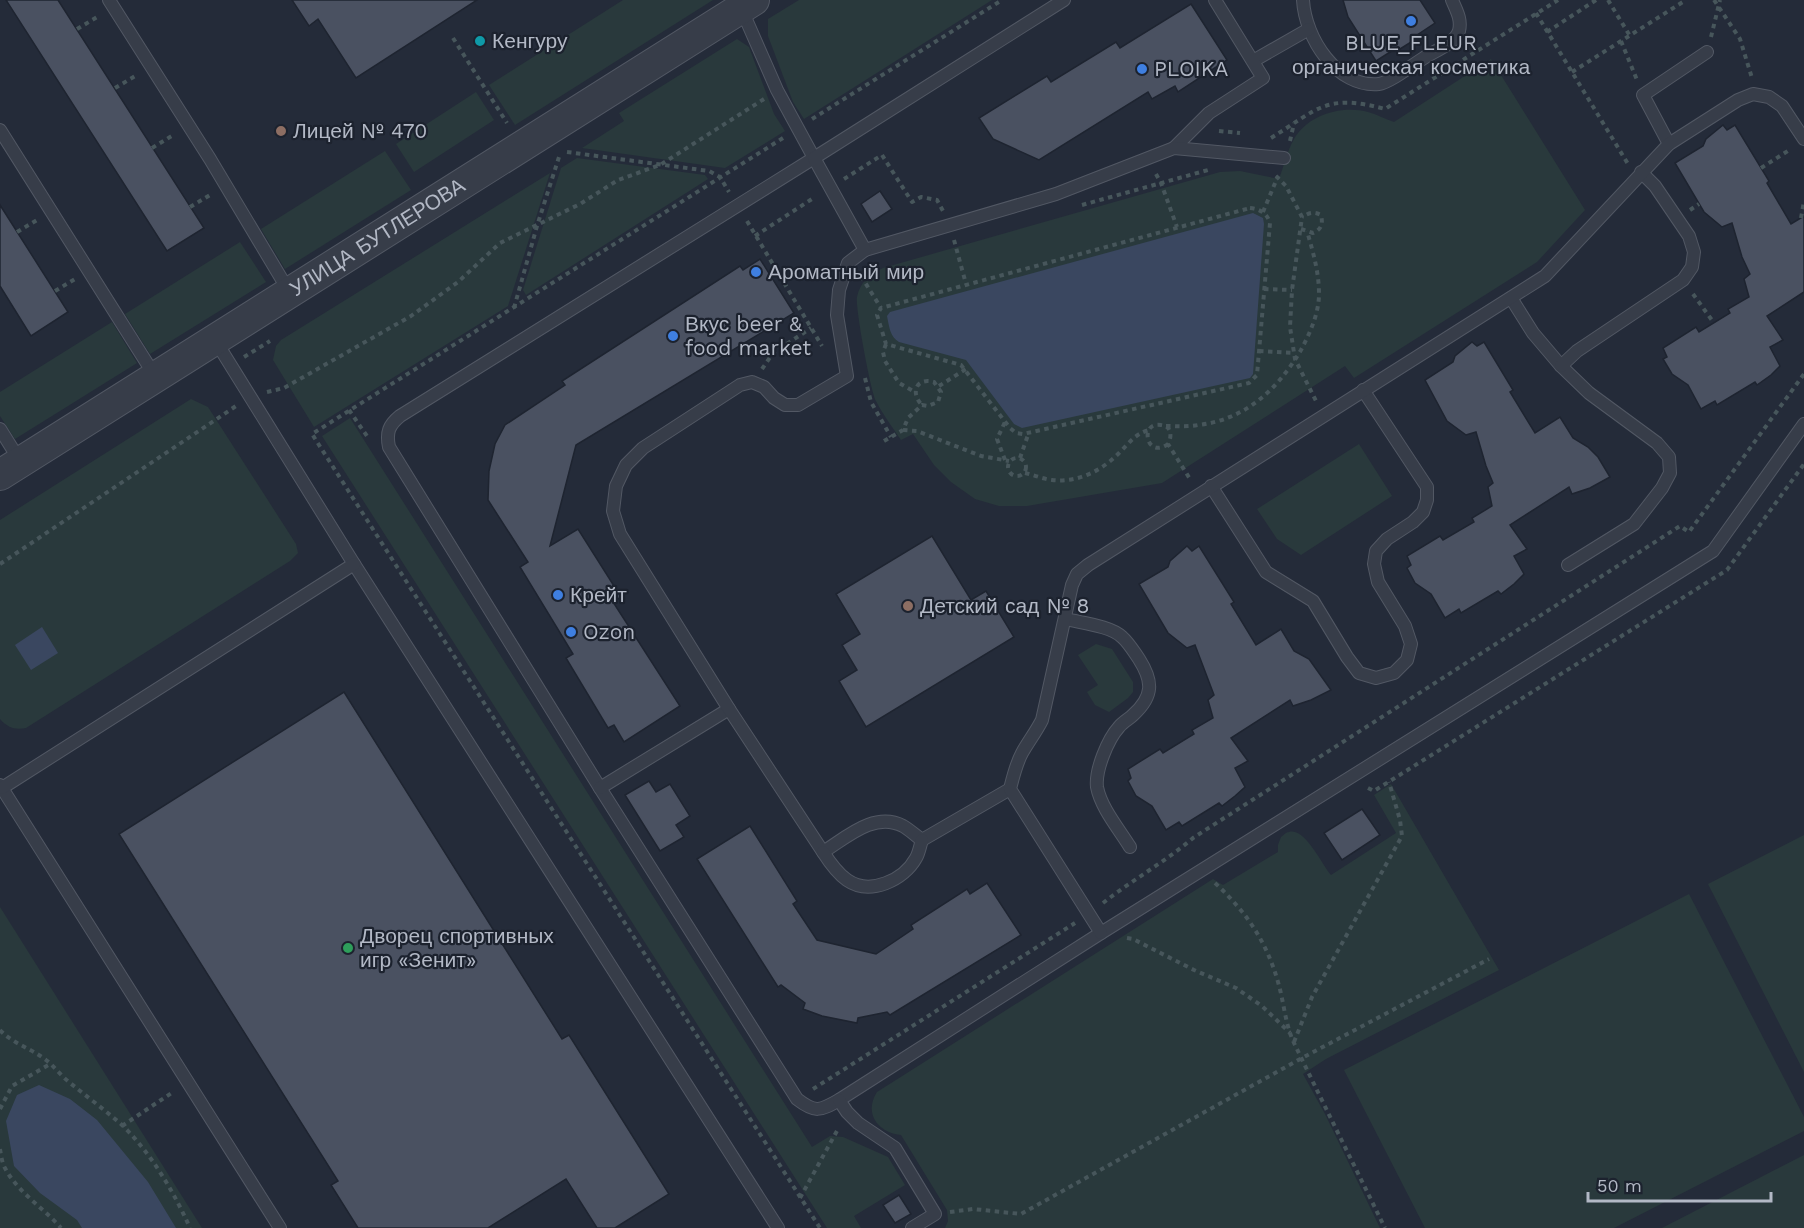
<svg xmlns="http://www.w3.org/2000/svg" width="1804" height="1228" viewBox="0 0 1804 1228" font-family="'Work Sans',sans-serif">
  <rect width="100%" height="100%" fill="#242b39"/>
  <g fill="#29393c">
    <path d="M623,0H713L515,125L489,85Z"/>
    <path d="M799,0H992L804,119L793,102L768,36V19Z"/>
    <path d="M737,39L749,47L774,114L785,131L725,168L582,148L624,121L619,113Z"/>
    <path d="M1491,59L1585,210L1537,262L1354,378L1345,366L1162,483L1027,506H999L975,499L951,482L934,465L913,434L901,440C893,428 883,415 876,401C871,392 855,307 857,297C860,282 870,274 883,268L1220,172L1240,171L1279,179C1284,166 1287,151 1294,139C1308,115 1341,105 1368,112C1376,114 1385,119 1394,122Z"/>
    <path d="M476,92L494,120L414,172L396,144Z"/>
    <path d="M385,151L411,190L285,269L261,229Z"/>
    <path d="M577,158L705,175L708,179L526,295L523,290L561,168Z"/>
    <path d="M550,173L508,306L314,427L273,360L276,346L281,340Z"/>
    <path d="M240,242L266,282L150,354L125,314Z"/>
    <path d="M112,322L137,363L15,439L0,416V392Z"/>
    <path d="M191,399L208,407L296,544L298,553L290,561L26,728C15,730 8,728 0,719V520Z"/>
    <path d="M350,418L812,1147L830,1136L843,1137L888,1157L905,1185L854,1216L861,1228H827L322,436Z"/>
    <path d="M1359,444L1392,496L1301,555L1277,539L1257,509Z"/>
    <path d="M1096,644L1112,649L1133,682V692L1128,698L1109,712L1095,705L1087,692L1098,685L1078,655Z"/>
    <path d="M1391,784L1499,970L1326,1059L1303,1074L1325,1114L1380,1228H945L948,1221L947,1210L901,1135C879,1133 863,1114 877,1092L1213,879L1223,885L1278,852V845L1281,837C1284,835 1286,832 1289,832C1305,827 1322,865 1331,875L1396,833L1374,795Z"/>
    <path d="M1804,835V1072L1708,884Z"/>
    <path d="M1689,894L1804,1117V1131L1614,1228H1425L1344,1070Z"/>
    <path d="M0,907L202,1228H0Z"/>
    <path d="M1804,1155V1228H1662Z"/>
  </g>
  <g fill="#3a4760">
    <path d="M1253,213L1263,218L1264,224L1253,374L1250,378L1022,428L1014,424L966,360L899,342C890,337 889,326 887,316L890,312Z"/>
    <path d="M42,627L58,653L31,670L15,645Z"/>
    <path d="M39,1085L70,1099L97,1120L148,1182L176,1228H82L77,1220L40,1193L14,1166L6,1121L17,1095Z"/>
  </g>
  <g fill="#4a5161" stroke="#1e2430" stroke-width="1.5">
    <path d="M6,0H58L204,228L167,251Z"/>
    <path d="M292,0H477L356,78L318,19L309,26Z"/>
    <path d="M1343,0H1420L1435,23L1414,37L1416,39L1400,49L1398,47L1376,61L1348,17Z"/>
    <path d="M1191,4L1227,60L1178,92L1175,86L1152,99L1148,92L1039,160L993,139L979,118L1047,76L1051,82L1116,42L1120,48Z"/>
    <path d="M1723,125L1727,130L1735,125L1769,181L1767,183L1791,224L1804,216V292L1767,316L1783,340L1770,347L1780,366L1771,375L1757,385L1755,382L1717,405L1715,401L1701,409L1688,385L1672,374L1663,359L1667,357L1663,348L1696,327L1699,332L1730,313L1728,309L1749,297L1744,279L1750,274L1742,257L1732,223L1722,227L1704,212L1675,163L1703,146L1706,139Z"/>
    <path d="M880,191L892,209L872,222L861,204Z"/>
    <path d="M0,205L68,312L31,336L0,286Z"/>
    <path d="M760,259L794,313L576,445L550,546L578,529L621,597L613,602L680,706L624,742L614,725L608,728L566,658L573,654L520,567L528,562L488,500L489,471L495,444L505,425L565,385L562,381L740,266L743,270Z"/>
    <path d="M1472,342L1477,346L1484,342L1513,390L1510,392L1535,433L1560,417L1573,438L1588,447L1598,457L1610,477L1590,488L1572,494L1569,487L1510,525L1527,549L1514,556L1524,574L1514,584L1501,594L1498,591L1461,613L1459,609L1445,618L1431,594L1415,583L1407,568L1411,565L1407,556L1440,536L1443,540L1474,522L1472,518L1492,506L1488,487L1493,483L1486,466L1476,432L1466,435L1447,421L1425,380L1453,362L1455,356Z"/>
    <path d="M932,536L971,600L986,591L1014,637L866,727L839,681L857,670L842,645L860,634L836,594Z"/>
    <path d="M1187,546L1192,551L1199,546L1234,602L1231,604L1256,645L1281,629L1294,651L1309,659L1331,690L1311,700L1293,706L1290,700L1231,738L1248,761L1235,768L1245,787L1235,796L1222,806L1219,803L1182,826L1179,822L1166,830L1152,806L1136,796L1128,781L1131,778L1128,769L1160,749L1163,753L1194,734L1192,730L1213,718L1208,700L1214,695L1195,645L1187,648L1168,633L1139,584L1168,567L1170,561Z"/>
    <path d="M344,692L562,1039L569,1035L669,1194L615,1228H597L566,1179L488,1228H358L331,1185L338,1181L119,834Z"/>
    <path d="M649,781L656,792L670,784L690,816L676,825L684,837L660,851L625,795Z"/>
    <path d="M1362,809L1380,835L1342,860L1324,833Z"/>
    <path d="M750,826L797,901L793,904L817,940L876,954L913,929L911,925L967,889L970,894L987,883L1021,935L890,1015L887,1012L858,1018L857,1023L822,1016L803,1009L805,1003L781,985L778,987L697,859Z"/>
    <path d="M899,1195L911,1214L895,1223L883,1205Z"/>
  </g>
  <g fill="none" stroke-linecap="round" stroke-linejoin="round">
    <defs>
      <g id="service">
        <path d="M109,0L210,159L290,293"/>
        <path d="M1303,0C1305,38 1337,88 1379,84C1389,83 1417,62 1427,56C1437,50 1455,43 1459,31C1462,19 1456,10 1452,0"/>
        <path d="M741,8L777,90L814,158L400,416C389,425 386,432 389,447L600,788L797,1099C815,1113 820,1111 839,1100L1101,933L1713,551L1804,424"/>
        <path d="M1253,61L1309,29"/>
        <path d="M0,130L155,376"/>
        <path d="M1669,144L1643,95L1707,52"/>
        <path d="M1174,148L1209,113L1263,78L1215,0"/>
        <path d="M865,250L1056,194L1174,148L1284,158"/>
        <path d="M1511,298L1533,333L1561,366L1589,393L1657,443L1669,457L1670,473L1662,488L1634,524L1568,565"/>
        <path d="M215,340L354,564L778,1228"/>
        <path d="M1561,366L1577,351L1683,280L1692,267L1694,252L1689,236L1655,186L1641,172"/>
        <path d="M0,429L20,461"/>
        <path d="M1211,486L1266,572L1313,601L1347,657L1359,673L1376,678L1394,673L1407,660L1411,644L1405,626L1378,582L1374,564L1376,551L1387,539L1413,522L1423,512L1427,500V487L1363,390"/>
        <path d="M1066,619C1082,623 1111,626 1122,637C1129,643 1134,652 1139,659C1153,681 1154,696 1133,715C1129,719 1123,722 1119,727C1108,739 1095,770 1097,787C1101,808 1119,829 1130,847"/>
        <path d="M0,785L280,1228"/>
        <path d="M2,788L354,564"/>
        <path d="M600,788L729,709"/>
        <path d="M1010,789L922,840C916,836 910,830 903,826C874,811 846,838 823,852L729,709L620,534L613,511L616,486L626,465L643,448L740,385L752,382L764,387L774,398L785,405H798L847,376L837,315L839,290L848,263L865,250L814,158L1064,0"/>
        <path d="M823,852C830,863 837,873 847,880C870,896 904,880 916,858C919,853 920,846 922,840"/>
        <path d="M1101,933L1010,789C1013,777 1016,764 1022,753C1028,742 1036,732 1042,720L1072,585L1077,574L1088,565L1545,276L1669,144L1738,100L1753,94L1769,97L1782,106L1804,139"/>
        <path d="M839,1100L847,1112L858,1123L895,1148L935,1214L912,1228"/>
      </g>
      <g id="tertiary">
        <path id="s1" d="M0,475L754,0"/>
      </g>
    </defs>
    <use href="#service" stroke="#525864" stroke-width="14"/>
    <use href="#tertiary" stroke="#525864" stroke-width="32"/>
    <g stroke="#47565b" stroke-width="4" stroke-dasharray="4.5 4.5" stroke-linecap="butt">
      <path d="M1608,0L1630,36"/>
      <path d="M1714,0L1740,39L1752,78"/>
      <path d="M1536,13L1628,164"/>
      <path d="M77,29L99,16"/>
      <path d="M1547,32L1596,0"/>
      <path d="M1711,37L1720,0"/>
      <path d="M453,38L507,123"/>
      <path d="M1621,41L1637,80"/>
      <path d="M1572,72L1686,0"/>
      <path d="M115,88L137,75"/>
      <path d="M812,119L1002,0"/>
      <path d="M1219,131L1240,133"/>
      <path d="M783,138L312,434L820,1228"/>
      <path d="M1271,138C1318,109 1326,93 1385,109L1558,0"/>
      <path d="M1290,141L1294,123"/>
      <path d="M152,148L175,134"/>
      <path d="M567,152L709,171L720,177L729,192"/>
      <path d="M1761,168L1791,149"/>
      <path d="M1156,174L1161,183L1177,227"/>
      <path d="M1276,176L1286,186L1302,217L1292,290L1290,327L1295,359L1316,401"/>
      <path d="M844,179L882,155L912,202L921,197L937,200L943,211"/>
      <path d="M1082,205L1208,170"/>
      <path d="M190,207L210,195"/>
      <path d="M1250,208C1260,209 1267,213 1270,223L1257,375L1249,383L1023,434L1016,433L1010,428L961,365L886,344L877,315L881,308Z"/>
      <path d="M1690,210L1699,204"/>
      <path d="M1263,212L1278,176"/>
      <path d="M1801,218L1804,201"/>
      <path d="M747,221L822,346"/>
      <path d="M1301,229L1313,233C1322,229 1323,224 1321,215C1313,211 1309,213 1302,217"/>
      <path d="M17,232L37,220"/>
      <path d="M755,236L815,197"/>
      <path d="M954,240L966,284"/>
      <path d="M861,276L881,308"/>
      <path d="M1264,289L1292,290"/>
      <path d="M55,291L75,279"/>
      <path d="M1693,294L1714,323"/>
      <path d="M514,308L537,226L559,157"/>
      <path d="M886,344L883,352L885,361L899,383L915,392"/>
      <path d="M1259,351L1294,353"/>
      <path d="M244,357L270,341"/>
      <path d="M762,369L773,353L811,328"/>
      <path d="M865,378L871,402L891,437"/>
      <path d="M939,386L966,369"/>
      <path d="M267,392L284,388L411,316L458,282L500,243L580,204L618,180L660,165L764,99"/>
      <path d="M349,410L369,439"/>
      <path d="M1166,426C1177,426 1188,427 1198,425C1245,420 1278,389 1301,350C1310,333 1319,313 1319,294C1319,272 1313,252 1307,231"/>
      <path d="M903,430L917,431L981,456L1009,461"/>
      <path d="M884,441L903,430L908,418L922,405L928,406L938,402L941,392L934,382C916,377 910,393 922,405"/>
      <path d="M1168,444C1146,460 1139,421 1161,425C1172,426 1172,437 1168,444L1190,479"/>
      <circle cx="1017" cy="467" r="9"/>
      <path d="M1020,458L1029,432"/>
      <path d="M1005,460L997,439L1005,422"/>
      <path d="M1025,473C1034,475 1043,479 1052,480C1078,483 1103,470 1120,452C1130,442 1135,434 1149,430"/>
      <path d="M0,564L236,406"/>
      <path d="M1368,788L1374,791L1727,570L1804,464"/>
      <path d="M1215,883C1246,912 1266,940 1278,982C1284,1002 1285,1024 1294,1043C1324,1105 1355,1167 1385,1228"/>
      <path d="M1103,903C1132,880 1165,862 1193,838L1680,526L1689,532L1804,374"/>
      <path d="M1127,938L1133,939L1194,970L1236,988L1262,1006L1290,1033"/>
      <path d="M0,1030C13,1044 31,1048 46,1060C54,1066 60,1075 69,1082C86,1096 105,1110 122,1125C151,1153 174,1192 190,1228"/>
      <path d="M1294,1042L1312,997L1402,836L1400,820L1389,782"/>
      <path d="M813,1089L1075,923"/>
      <path d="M0,1109L12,1086L50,1064"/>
      <path d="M122,1126L173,1092"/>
      <path d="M0,1149C1,1155 2,1163 5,1168C18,1193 43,1207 61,1228"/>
      <path d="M800,1198L838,1129"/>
      <path d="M950,1212L973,1209L1021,1214L1302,1058L1489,959"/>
    </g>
    <use href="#service" stroke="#373d49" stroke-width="12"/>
    <use href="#tertiary" stroke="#373d49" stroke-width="30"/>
  </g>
  <g fill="#3f7fe0" stroke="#1c222e" stroke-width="2">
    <circle cx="1411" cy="21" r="6"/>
    <circle cx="1142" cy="69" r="6"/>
    <circle cx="756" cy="272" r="6"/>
    <circle cx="673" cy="336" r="6"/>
    <circle cx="558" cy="595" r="6"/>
    <circle cx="571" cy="632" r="6"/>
  </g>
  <circle fill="#0f9aa8" stroke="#1c222e" stroke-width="2" cx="480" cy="41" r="6"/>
  <g fill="#8d6e63" stroke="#1c222e" stroke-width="2">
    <circle cx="281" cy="131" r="6"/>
    <circle cx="908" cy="606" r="6"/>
  </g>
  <circle fill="#2e9e5b" stroke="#1c222e" stroke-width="2" cx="348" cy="948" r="6"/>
  <g text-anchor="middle" stroke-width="4.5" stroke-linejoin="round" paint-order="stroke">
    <g font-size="21" fill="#b2b8c5" stroke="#1c222e" text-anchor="start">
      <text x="492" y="48">Кенгуру</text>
      <text x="1411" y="50" text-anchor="middle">BLUE_FLEUR<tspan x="1411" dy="24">органическая косметика</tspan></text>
      <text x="1154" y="76">PLOIKA</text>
      <text x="293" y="138">Лицей № 470</text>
      <text x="768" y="279">Ароматный мир</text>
      <text x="685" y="331">Вкус beer &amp;<tspan x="685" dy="24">food market</tspan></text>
      <text x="570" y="602">Крейт</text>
      <text x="920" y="613">Детский сад № 8</text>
      <text x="583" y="639">Ozon</text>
      <text x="360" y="943">Дворец спортивных<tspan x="360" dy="24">игр «Зенит»</tspan></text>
    </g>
    <g font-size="21" fill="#b2b8c5" stroke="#1c222e">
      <text dy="7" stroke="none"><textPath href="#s1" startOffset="446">УЛИЦА БУТЛЕРОВА</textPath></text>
    </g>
  </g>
  <path d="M1588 1192v9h183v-9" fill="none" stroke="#b2b8c5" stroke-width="3"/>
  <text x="1597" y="1192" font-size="18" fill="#b2b8c5" stroke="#1c222e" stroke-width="4.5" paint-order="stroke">50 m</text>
</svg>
